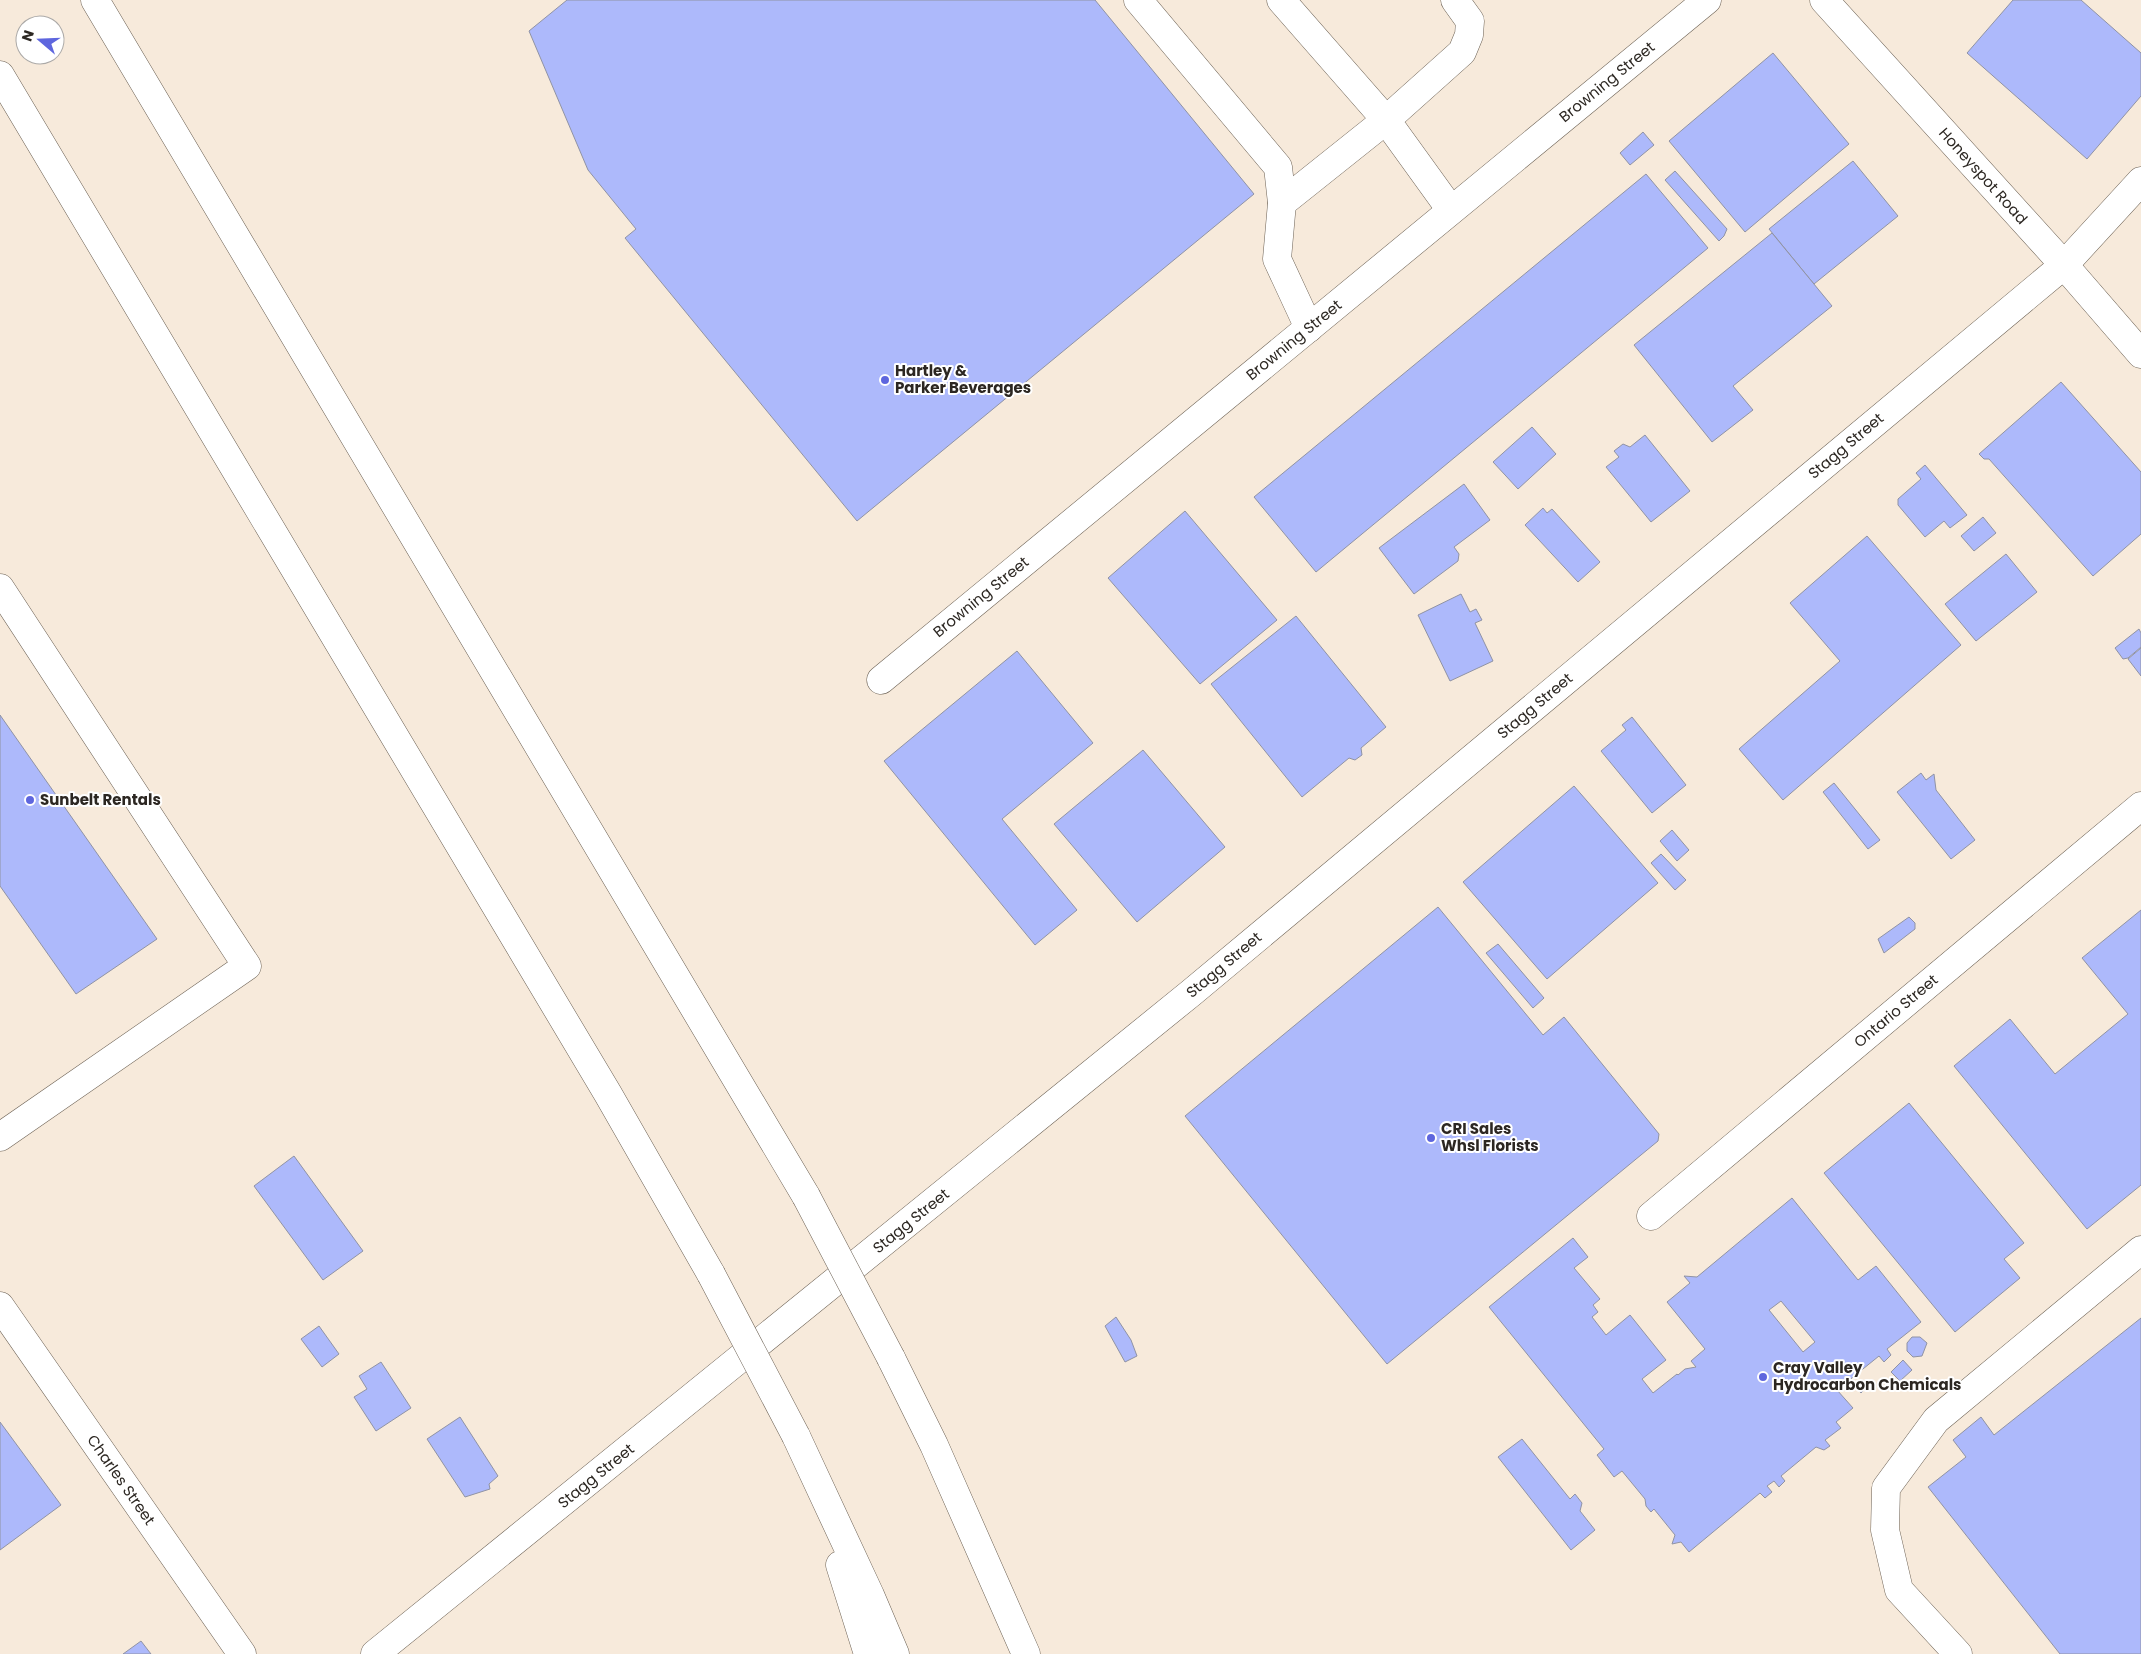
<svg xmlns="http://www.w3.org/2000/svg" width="2141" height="1654" viewBox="0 0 2141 1654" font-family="Poppins,sans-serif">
  <rect width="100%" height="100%" fill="#f7eadb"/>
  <g fill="#adb9fb" stroke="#9093a4" fill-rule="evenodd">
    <path d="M567,0H1095L1254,194L857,521L625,238L636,229L588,170L529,31Z"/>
    <path d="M2013,0H2081L2141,53V96L2087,159L1967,53Z"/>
    <path d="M1773,53L1849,144L1745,232L1669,141Z"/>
    <path d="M1643,132L1654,145L1630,165L1620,153Z"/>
    <path d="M1853,161L1898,216L1814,284L1769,229Z"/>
    <path d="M1675,171L1727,229L1724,236L1719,241L1665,180Z"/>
    <path d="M1646,174L1708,248L1316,572L1254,497Z"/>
    <path d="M1772,233L1832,306L1733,386L1753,410L1712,442L1634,345Z"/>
    <path d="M2061,382L2141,472V534L2093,576L1989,459H1984L1979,454Z"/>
    <path d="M1532,427L1556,454L1518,489L1493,462Z"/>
    <path d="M1645,435L1690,491L1651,522L1606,467L1619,457L1614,451L1623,444L1630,447Z"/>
    <path d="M1925,465L1967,515L1950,528L1944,521L1925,537L1898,505V499L1921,479L1916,473Z"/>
    <path d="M1464,484L1490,520L1454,547L1459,554L1458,561L1414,594L1379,548Z"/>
    <path d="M1543,508L1547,513L1552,509L1600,562L1578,582L1525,525Z"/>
    <path d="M1185,511L1277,620L1200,684L1108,578Z"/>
    <path d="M1983,517L1996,533L1974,551L1961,536Z"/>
    <path d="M1867,536L1961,645L1783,800L1739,749L1840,661L1790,603Z"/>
    <path d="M2006,554L2037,592L1976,641L1945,604Z"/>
    <path d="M1461,594L1470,612L1476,609L1482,620L1475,623L1493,661L1450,681L1418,615Z"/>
    <path d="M1296,616L1386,727L1361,748L1362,755L1355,760L1349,758L1302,797L1211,684Z"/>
    <path d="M2139,629L2141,633V647L2128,658L2123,659L2115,648Z"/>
    <path d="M2141,648V676L2128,659Z"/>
    <path d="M1017,651L1093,743L1002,819L1077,910L1035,945L884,761Z"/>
    <path d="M0,715L157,939L76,994L0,886Z"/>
    <path d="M1632,717L1686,785L1652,813L1601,751L1626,730L1622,725Z"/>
    <path d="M1143,750L1225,847L1137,922L1054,824Z"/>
    <path d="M1921,773L1926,780L1934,774L1936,790L1975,840L1951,859L1897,792Z"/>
    <path d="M1834,783L1880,840L1868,849L1823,792Z"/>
    <path d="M1574,786L1658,883L1547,979L1463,882Z"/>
    <path d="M1672,830L1689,850L1677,861L1660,841Z"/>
    <path d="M1661,854L1686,880L1675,890L1651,863Z"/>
    <path d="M1438,907L1543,1035L1564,1017L1659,1134L1658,1141L1387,1364L1185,1116Z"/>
    <path d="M2141,910V1185L2087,1229L1954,1066L2010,1019L2055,1074L2128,1014L2082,958Z"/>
    <path d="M1909,917L1915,923V929L1884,953L1878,939Z"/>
    <path d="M1498,944L1544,998L1533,1008L1486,953Z"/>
    <path d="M1909,1103L2024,1243L2004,1259L2020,1278L1955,1332L1824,1173Z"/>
    <path d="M294,1156L363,1251L323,1280L254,1186Z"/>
    <path d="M1792,1198L1858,1280L1876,1266L1921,1322L1887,1349L1891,1355L1884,1362L1879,1356L1837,1390L1853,1408L1836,1422L1841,1428L1825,1440L1830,1446L1824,1450L1816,1447L1781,1476L1785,1481L1779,1487L1774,1481L1767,1486L1772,1492L1765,1498L1760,1493L1689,1552L1681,1542L1672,1544L1675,1535L1654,1509L1651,1512L1646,1506L1645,1499L1622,1471L1614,1477L1597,1455L1604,1449L1489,1307L1573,1238L1588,1257L1574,1268L1600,1299L1593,1305L1598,1312L1592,1317L1606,1335L1630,1315L1666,1360L1642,1379L1653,1393L1677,1374L1678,1375L1685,1369L1696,1367L1691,1361L1705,1349L1667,1302L1690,1283L1684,1276L1697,1277ZM1781,1301L1815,1342L1803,1352L1769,1310Z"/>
    <path d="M1116,1317L1131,1340L1137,1356L1125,1362L1105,1326Z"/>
    <path d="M2141,1318V1654H2060L1928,1487L1966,1457L1953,1440L1981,1417L1994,1435Z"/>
    <path d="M319,1326L339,1354L322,1367L301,1339Z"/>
    <path d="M1912,1337H1920L1927,1343L1922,1356L1913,1357L1907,1351V1343Z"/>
    <path d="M1903,1360L1912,1370L1900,1381L1891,1372Z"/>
    <path d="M381,1362L411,1408L376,1431L354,1397L367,1389L359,1376Z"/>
    <path d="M1861,1380L1867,1387L1861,1393L1855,1386Z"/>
    <path d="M460,1417L498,1476L489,1484L490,1489L465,1497L427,1439Z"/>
    <path d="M0,1422L61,1505L0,1550Z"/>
    <path d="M1522,1439L1570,1499L1575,1494L1582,1503L1580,1511L1595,1530L1571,1550L1498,1457Z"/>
    <path d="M141,1641L151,1654H123Z"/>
  </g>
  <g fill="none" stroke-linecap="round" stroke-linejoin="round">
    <defs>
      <g id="minor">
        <path d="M1138,0L1278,167L1282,203L1277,259L1309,328"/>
        <path d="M1281,0L1386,120L1282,203"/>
        <path d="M1451,210L1386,120L1462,52L1469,35L1470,21L1455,0"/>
        <path d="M0,588L247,966L0,1137"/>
        <path d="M881,680L1707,0"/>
        <path d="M1651,1216L2141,806"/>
        <path d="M0,1306L242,1654"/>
        <path d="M375,1654L1191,993L2064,265L2141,181"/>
        <path d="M1958,1654L1899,1590L1885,1530L1886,1488L1936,1420L2141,1250"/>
      </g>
      <path id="major" d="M1824,0L2064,265L2141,354"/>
      <g id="highway">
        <path d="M95,0L806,1196"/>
        <path d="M0,75L608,1094L711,1274"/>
        <path d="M891,1358L934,1445L1026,1654"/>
        <path d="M796,1436L870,1595L895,1654"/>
        <path d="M840,1565L868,1654"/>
      </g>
    </defs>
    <use href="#minor" stroke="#6c6154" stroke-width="29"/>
    <use href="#major" stroke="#6c6154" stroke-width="29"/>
    <use href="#highway" stroke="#6c6154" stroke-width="29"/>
    <use href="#minor" stroke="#fff" stroke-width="28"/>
    <use href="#major" stroke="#fff" stroke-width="28"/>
    <use href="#highway" stroke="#fff" stroke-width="28"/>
    <defs>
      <g id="highway-bridge">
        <path d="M806,1196L891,1358"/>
        <path d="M711,1274L796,1436"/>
      </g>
    </defs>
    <use href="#highway-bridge" stroke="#6c6154" stroke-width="29" stroke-linecap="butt"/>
    <use href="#highway-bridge" stroke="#fff" stroke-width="28"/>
  </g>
  <g fill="#5e66de" stroke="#fff" stroke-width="2">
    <circle cx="885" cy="380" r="5"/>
    <circle cx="30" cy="800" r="5"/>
    <circle cx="1431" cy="1138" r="5"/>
    <circle cx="1763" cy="1377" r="5"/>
  </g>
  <g text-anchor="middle" stroke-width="4" stroke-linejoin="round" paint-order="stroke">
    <g font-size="15" fill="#2c2722" stroke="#fff">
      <text transform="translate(1607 82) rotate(-39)" y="5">Browning Street</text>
      <text transform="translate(1983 176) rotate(48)" y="5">Honeyspot Road</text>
      <text transform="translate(1294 340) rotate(-39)" y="5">Browning Street</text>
      <text transform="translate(1846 446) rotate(-40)" y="5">Stagg Street</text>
      <text transform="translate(981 597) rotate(-39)" y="5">Browning Street</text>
      <text transform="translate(1535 706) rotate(-40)" y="5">Stagg Street</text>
      <text transform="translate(1224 965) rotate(-40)" y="5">Stagg Street</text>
      <text transform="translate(1896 1011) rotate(-40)" y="5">Ontario Street</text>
      <text transform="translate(911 1221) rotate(-39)" y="5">Stagg Street</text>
      <text transform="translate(596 1476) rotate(-39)" y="5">Stagg Street</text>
      <text transform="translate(121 1480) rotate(55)" y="5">Charles Street</text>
    </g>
    <g font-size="15" font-weight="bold" fill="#2c2722" stroke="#fff" text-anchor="start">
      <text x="895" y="376">Hartley &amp;<tspan x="895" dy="17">Parker Beverages</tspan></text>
      <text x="40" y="805">Sunbelt Rentals</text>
      <text x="1441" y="1134">CRI Sales<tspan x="1441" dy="17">Whsl Florists</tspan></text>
      <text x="1773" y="1373">Cray Valley<tspan x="1773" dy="17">Hydrocarbon Chemicals</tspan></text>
    </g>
  </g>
  <g transform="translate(40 40) rotate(289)"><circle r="24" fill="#ffffff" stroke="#aba9a7"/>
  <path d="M0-4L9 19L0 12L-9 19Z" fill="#5e66de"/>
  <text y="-8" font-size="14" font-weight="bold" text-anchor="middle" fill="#2c2722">N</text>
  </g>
</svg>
